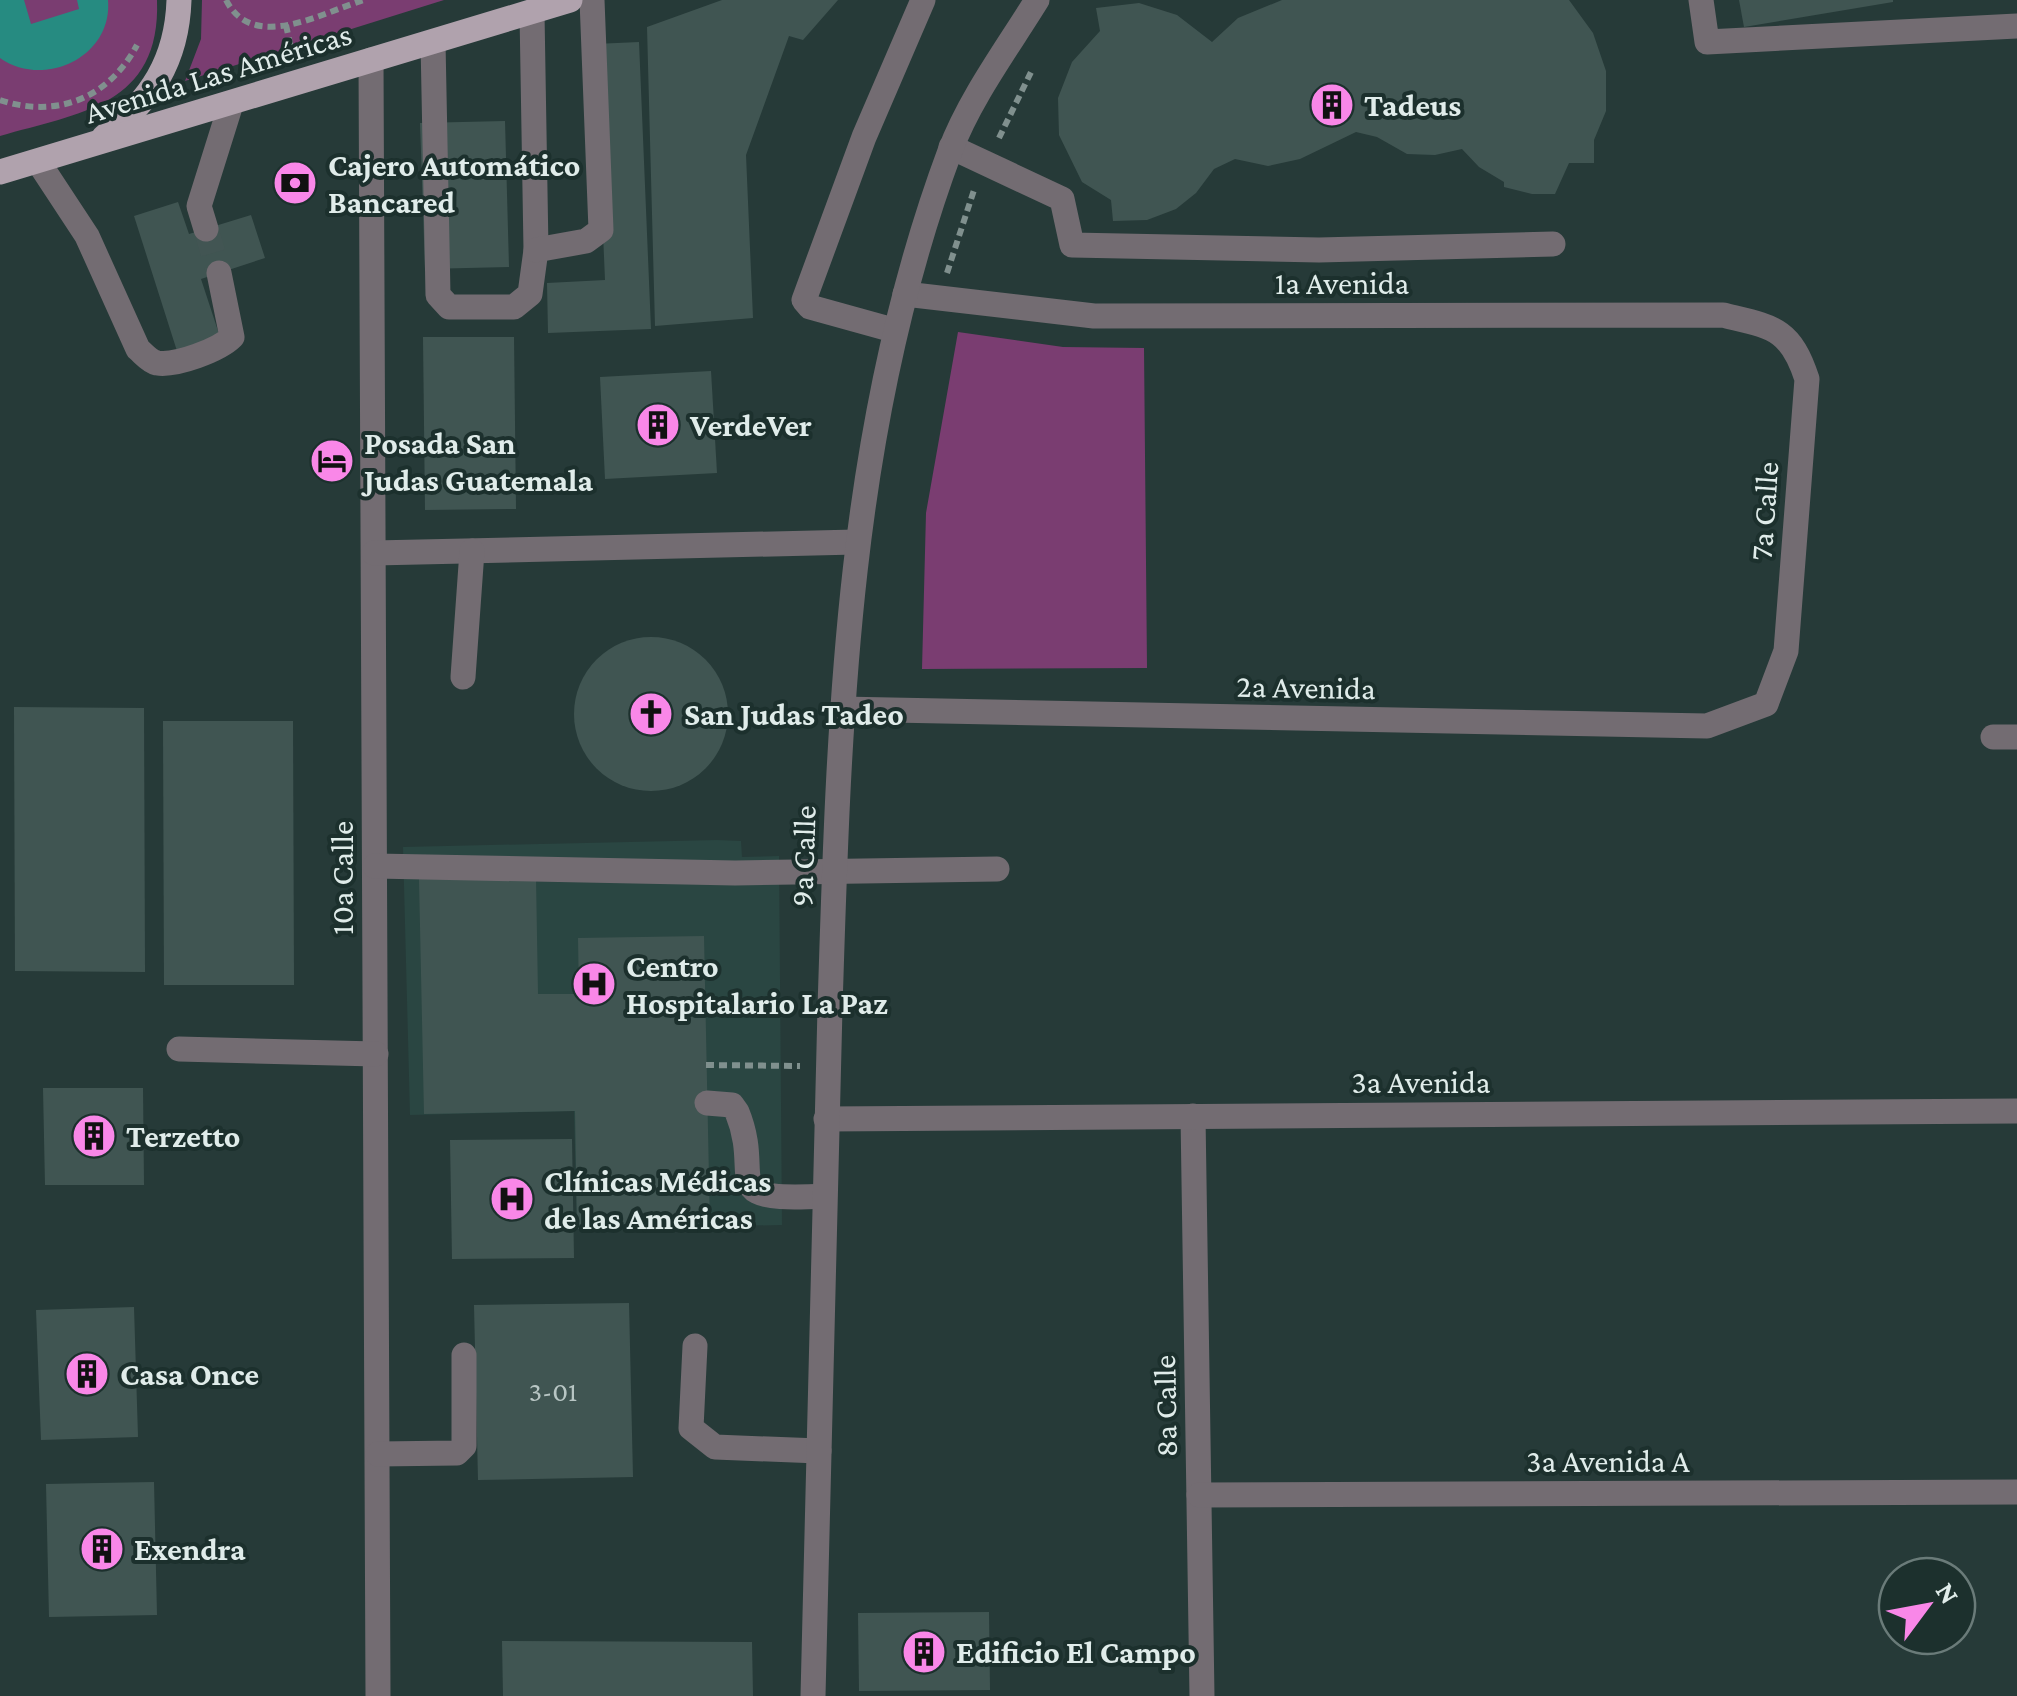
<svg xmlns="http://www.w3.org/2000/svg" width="2017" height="1696" viewBox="0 0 2017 1696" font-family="'Crimson Pro',serif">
  <rect width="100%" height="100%" fill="#263a38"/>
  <path fill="#2a4642" d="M717,840L741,841L742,857L779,856L782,1225L577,1229L574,1111L410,1115L403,847Z"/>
  <g fill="#7a3d71">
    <path d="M0,0H157C161,106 79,113 0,136Z"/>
    <path d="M202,0H444L185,81L201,39Z"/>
    <path d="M958,332L1063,347L1144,348L1147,668L922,669L926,513Z"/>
  </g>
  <path fill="#268b81" d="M0,0H24L31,24L79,9L77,0H108C113,57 44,89 0,58Z"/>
  <g fill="#405552">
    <path d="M722,0H838L803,40L789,36L746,155L753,318L655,326L647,27Z"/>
    <path d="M1282,0H1569L1593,33L1606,71V111L1594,140V163H1569L1555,194H1532L1504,187V182L1479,167L1462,149L1435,155L1407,154L1377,137L1356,132L1300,159L1268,166L1235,159L1214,169L1196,193L1176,209L1147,220L1113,221L1111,200L1082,182L1059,135L1058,98L1072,62L1100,31L1096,8L1139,3L1177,15L1212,42L1238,18Z"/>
    <path d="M1739,0H1893V2L1744,27Z"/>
    <path d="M639,42L651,329L548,333L547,283L605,280L595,44Z"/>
    <path d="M505,121L509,267L425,269L420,123Z"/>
    <path d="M178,202L189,234L251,215L265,258L201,279L220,337L177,351L134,216Z"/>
    <path d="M423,337H514L516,509L425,510Z"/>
    <path d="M711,371L717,473L605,479L600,377Z"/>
    <circle cx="651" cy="714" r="77"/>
    <path d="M14,707L144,708L145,972L15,971Z"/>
    <path d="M163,721H293L294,985H164Z"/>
    <path d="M536,878L538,994H579L578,938L704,936L710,1227L577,1229L575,1111L424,1114L419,879Z"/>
    <path d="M43,1088H143L144,1185H45Z"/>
    <path d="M572,1139L574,1258L452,1259L450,1140Z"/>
    <path d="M629,1303L633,1477L478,1480L474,1305Z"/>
    <path d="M134,1307L138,1437L41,1440L36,1310Z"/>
    <path d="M154,1482L157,1615L49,1617L46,1484Z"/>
    <path d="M989,1612L990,1690L859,1691L858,1613Z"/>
    <path d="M502,1641L752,1642L753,1696H503Z"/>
  </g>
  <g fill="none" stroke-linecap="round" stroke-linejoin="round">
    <path stroke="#425553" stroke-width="25" stroke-dasharray="25 12" stroke-linecap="butt" d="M206,229L219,273"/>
    <g stroke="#80908e" stroke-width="6" stroke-dasharray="8 5" stroke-linecap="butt">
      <path d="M226,0C253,53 321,13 364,0"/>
      <path d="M286,25L292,53"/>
      <path d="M0,100C57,119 109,98 137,45"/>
      <path d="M999,138L1033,68"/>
      <path d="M947,273L974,190"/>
      <path d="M706,1065L800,1066"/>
    </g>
    <g stroke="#736c72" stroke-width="25">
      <path d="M1701,0L1707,42L2017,26"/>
      <path d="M433,42L438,295L449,307H514L530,294L536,250L532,13"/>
      <path d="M371,60L378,1696"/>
      <path d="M951,147L1062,199L1072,245L1319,250L1553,244"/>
      <path d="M39,163L87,236L138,349C144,354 149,361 157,363C176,366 219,350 232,337L219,273"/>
      <path d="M206,229L199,206L231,104"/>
      <path d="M536,250L586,241L601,230L592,0"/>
      <path d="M893,330L810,307L804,300L864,137L923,0"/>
      <path d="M374,553L856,542"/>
      <path d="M463,677L472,551"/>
      <path d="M841,709L1707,726L1766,704L1786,651L1807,379C1790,327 1772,327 1723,315L1094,316L905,294"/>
      <path d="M1993,737H2017"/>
      <path d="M375,866L735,873L997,869"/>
      <path d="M179,1049L376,1054"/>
      <path d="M707,1103L732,1105L737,1112C765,1180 712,1202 824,1196"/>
      <path d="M1193,1116L1202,1696"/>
      <path d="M826,1119L2017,1111"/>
      <path d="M695,1346L691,1428L715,1447L819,1451"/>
      <path d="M378,1454L457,1453L464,1446V1355"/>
      <path d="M1199,1495L2017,1492"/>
      <path d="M813,1696C818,1467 823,1238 830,1008C839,717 847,427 950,151C970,98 1008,47 1037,0"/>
    </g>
    <g stroke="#b0a2ad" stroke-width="25">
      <path d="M104,137C151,100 177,61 179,0"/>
      <path d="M0,172L570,0"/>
    </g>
  </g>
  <defs>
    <symbol id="building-disc" viewBox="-11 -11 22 22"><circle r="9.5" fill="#f987e8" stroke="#1c302d"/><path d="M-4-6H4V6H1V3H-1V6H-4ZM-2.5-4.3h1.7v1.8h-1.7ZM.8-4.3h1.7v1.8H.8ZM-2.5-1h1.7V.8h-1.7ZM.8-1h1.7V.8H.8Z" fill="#111"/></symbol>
    <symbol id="bank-disc" viewBox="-11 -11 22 22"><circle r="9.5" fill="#f987e8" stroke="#1c302d"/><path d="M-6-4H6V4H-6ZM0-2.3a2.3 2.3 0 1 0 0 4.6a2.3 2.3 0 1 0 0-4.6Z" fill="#111"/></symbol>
    <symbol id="hotel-disc" viewBox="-11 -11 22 22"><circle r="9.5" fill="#f987e8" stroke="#1c302d"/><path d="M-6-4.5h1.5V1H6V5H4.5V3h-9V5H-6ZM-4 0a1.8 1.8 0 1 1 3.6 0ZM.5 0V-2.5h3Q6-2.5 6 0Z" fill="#111"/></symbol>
    <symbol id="church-disc" viewBox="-11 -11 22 22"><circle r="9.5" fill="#f987e8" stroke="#1c302d"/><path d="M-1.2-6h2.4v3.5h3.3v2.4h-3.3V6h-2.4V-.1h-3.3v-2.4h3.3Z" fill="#111"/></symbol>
    <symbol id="hospital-disc" viewBox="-11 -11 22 22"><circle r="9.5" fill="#f987e8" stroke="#1c302d"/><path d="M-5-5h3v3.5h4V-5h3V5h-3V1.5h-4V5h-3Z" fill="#111"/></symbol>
  </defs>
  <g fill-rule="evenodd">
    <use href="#building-disc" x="1307" y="80" width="50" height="50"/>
    <use href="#bank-disc" x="270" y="158" width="50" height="50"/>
    <use href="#building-disc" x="633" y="400" width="50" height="50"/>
    <use href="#hotel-disc" x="307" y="436" width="50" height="50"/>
    <use href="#church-disc" x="626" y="689" width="50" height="50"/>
    <use href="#hospital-disc" x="569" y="959" width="50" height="50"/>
    <use href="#building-disc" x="69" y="1111" width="50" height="50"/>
    <use href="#hospital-disc" x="487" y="1174" width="50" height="50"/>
    <use href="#building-disc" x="62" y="1349" width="50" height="50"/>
    <use href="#building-disc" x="77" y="1524" width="50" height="50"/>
    <use href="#building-disc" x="899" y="1627" width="50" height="50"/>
  </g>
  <g text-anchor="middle" stroke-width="8" stroke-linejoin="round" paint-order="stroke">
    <g font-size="28" fill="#b8c6c4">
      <text x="553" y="1401">3-01</text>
    </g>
    <g font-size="32" fill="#e0ecea" stroke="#1c302d">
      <text transform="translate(218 73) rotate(-17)" y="11">Avenida Las Américas</text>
      <text x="1342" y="294">1a Avenida</text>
      <text transform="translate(1764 511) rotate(-86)" y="11">7a Calle</text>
      <text transform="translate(1306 687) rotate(1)" y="11">2a Avenida</text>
      <text transform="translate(803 856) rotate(-88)" y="11">9a Calle</text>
      <text transform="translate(342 878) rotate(-90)" y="11">10a Calle</text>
      <text x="1421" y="1093">3a Avenida</text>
      <text transform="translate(1165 1406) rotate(-91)" y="11">8a Calle</text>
      <text x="1608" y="1472">3a Avenida A</text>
    </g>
    <g font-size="32" font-weight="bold" fill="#e0ecea" stroke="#1c302d" text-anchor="start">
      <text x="1364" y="116">Tadeus</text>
      <text x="328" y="176">Cajero Automático<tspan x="328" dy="37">Bancared</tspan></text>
      <text x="690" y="436">VerdeVer</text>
      <text x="364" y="454">Posada San<tspan x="364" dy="37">Judas Guatemala</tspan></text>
      <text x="684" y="725">San Judas Tadeo</text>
      <text x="626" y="977">Centro<tspan x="626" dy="37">Hospitalario La Paz</tspan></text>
      <text x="126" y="1147">Terzetto</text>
      <text x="544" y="1192">Clínicas Médicas<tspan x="544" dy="37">de las Américas</tspan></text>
      <text x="120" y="1385">Casa Once</text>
      <text x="134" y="1560">Exendra</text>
      <text x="956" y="1663">Edificio El Campo</text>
    </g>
  </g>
  <g transform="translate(1927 1606) rotate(58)"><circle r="48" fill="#1c302d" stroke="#6a7b79" stroke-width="2.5"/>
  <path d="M0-8L18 38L0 25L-18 38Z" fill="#f987e8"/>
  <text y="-15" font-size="28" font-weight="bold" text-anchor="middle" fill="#e0ecea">N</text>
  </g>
</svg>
